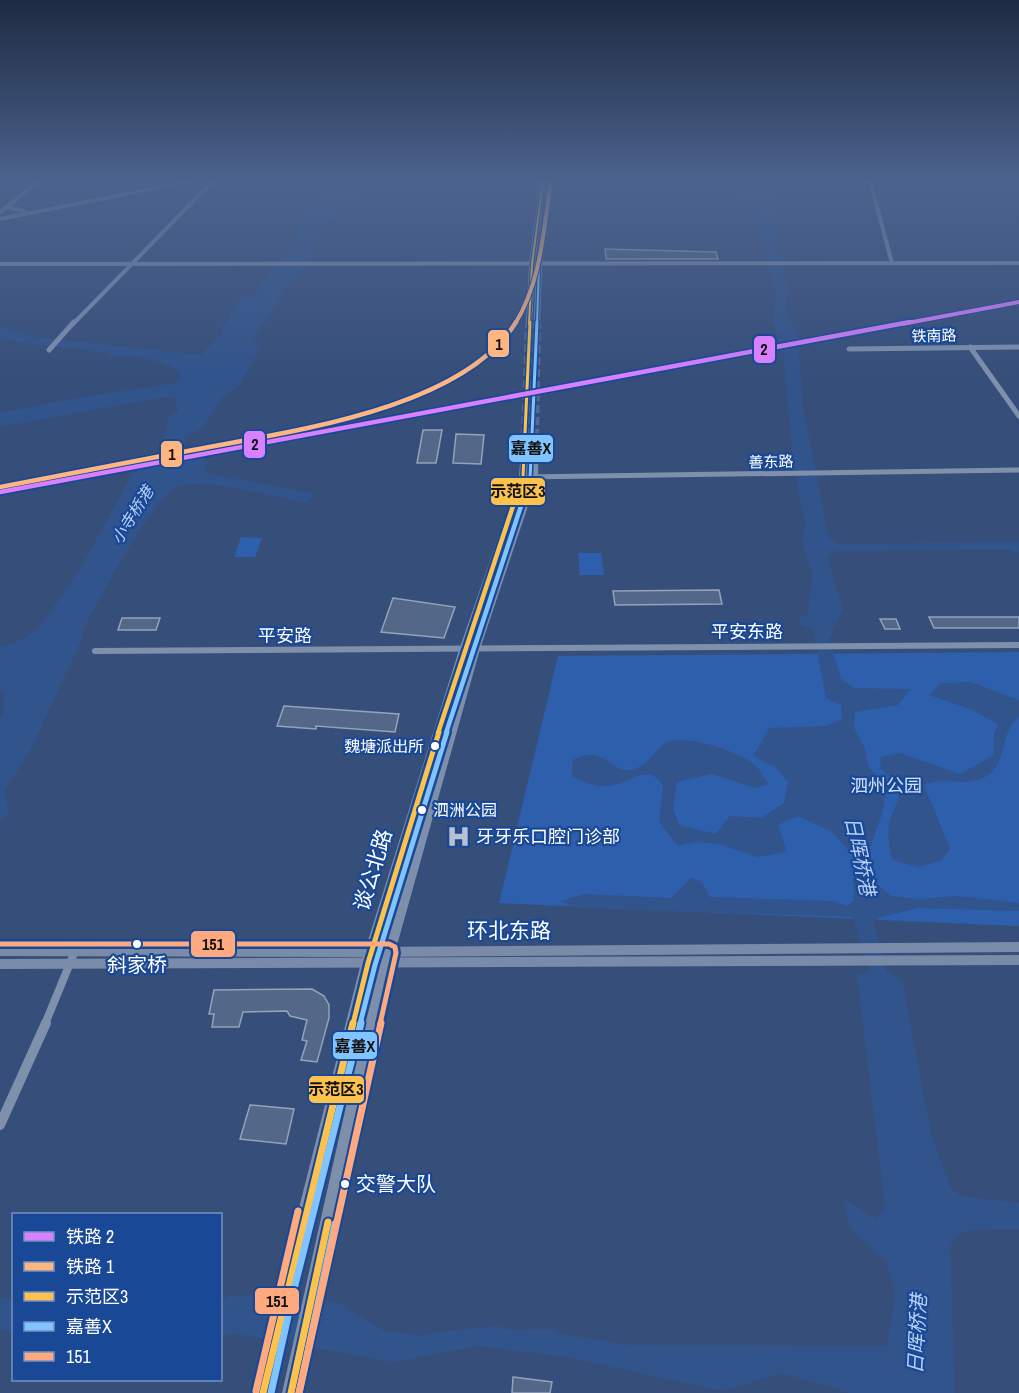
<svg xmlns="http://www.w3.org/2000/svg" width="1019" height="1393" viewBox="0 0 1019 1393" font-family="'Archivo Narrow','Noto Sans SC',sans-serif">
  <rect width="100%" height="100%" fill="#364f7a"/>
  <g fill="#2d5fad">
    <path d="M241,537L262,538L255,557H234Z"/>
    <path d="M578,553H601L604,575H580Z"/>
    <path d="M1019,652V926L499,903L558,656Z"/>
  </g>
  <g fill="#32548c">
    <path d="M332,181H365V186L368,187L732,194L753,191L752,181H768L780,206L778,243L787,289L786,312L802,344L799,352L803,407L829,539L838,544L1019,542V553L1008,549L834,551L827,557L843,609L829,639L841,679L854,688L911,689L898,705L855,712L854,728L865,748L868,766L887,787L882,814L870,848L873,881L891,896L919,899L957,896L1019,903V911L918,908L878,918L874,925L887,972L902,979L931,1134L951,1189L962,1196L1019,1203V1229L971,1230L958,1235L950,1247L955,1393H849L783,1373L723,1391L566,1357L478,1346L394,1362L237,1334L221,1335V1298L226,1299L230,1295L337,1302L381,1330L423,1336V1334L496,1326L511,1330L554,1329L562,1334L628,1345L887,1346L895,1299L891,1276L886,1262L850,1228L843,1198L876,1219L885,1208L857,975L870,971L853,917L575,908L561,901L585,894L671,898L691,878L701,881L710,897L834,901L846,906L854,901L853,882L856,859L832,832L798,816L778,825L787,852L757,857L718,844L696,842L678,846L659,822L663,785L653,775C639,773 634,778 622,783C603,789 588,786 572,776L573,760C605,743 610,774 632,770C649,766 654,748 668,742C687,734 745,753 758,768C762,773 765,779 768,784L755,788L712,774L677,782L673,808L679,825L716,834L730,816L761,818L784,803L788,782L776,768L753,756L769,728L826,726L842,719L841,705L826,698L813,629L801,625L799,618L807,615L813,575L802,542L805,524L793,461L783,354L773,319L776,291L757,230L754,203L752,201L707,198L390,194L359,197L349,200L326,227L309,263L284,288L278,302L251,342L261,346L240,385L222,397L202,429L186,435L184,448H189L207,459L205,473L315,494L307,503C276,497 209,478 180,486C154,493 96,605 82,632L84,634L31,749L4,792L9,815L0,820V719L3,714L4,694L0,690V647L24,639L43,623L83,564L133,473L158,456L169,416L178,411L175,398L165,397L0,427V413L71,399L176,383L181,379V372C164,362 140,355 121,356C116,357 112,358 107,358L111,353L40,345L0,338V327L34,337L201,355L222,333V327L231,315V310L242,297L253,294L268,275L292,243L298,222Z"/>
    <path d="M971,682L1019,700V717C997,734 1010,766 983,778C960,787 946,776 924,785L950,848L941,861L918,867L892,860C886,830 887,825 899,798L895,783L880,768L881,757L900,753L960,774L994,755V734L998,724L970,709L929,695L941,683Z"/>
    <path d="M0,1298L13,1299V1332L0,1330Z"/>
  </g>
  <g fill="#536789" stroke="#94a2ba" stroke-width="1.5">
    <path d="M605,249L716,252L718,259H606Z"/>
    <path d="M423,430H442L436,463H417Z"/>
    <path d="M456,434L484,435L481,464L453,463Z"/>
    <path d="M719,590L722,604L615,605L613,591Z"/>
    <path d="M393,598L455,607L444,638L381,632Z"/>
    <path d="M929,617H1019V628H934Z"/>
    <path d="M122,618H160L156,630H118Z"/>
    <path d="M880,619H896L900,629H885Z"/>
    <path d="M284,706L399,714L395,732L316,726V729L277,726Z"/>
    <path d="M312,989L324,996L329,1005V1018L317,1062L301,1060L307,1041L302,1040L307,1020L290,1016L287,1011L243,1012L239,1027H212L214,1014H209L214,990Z"/>
    <path d="M250,1105L294,1109L286,1144L240,1139Z"/>
    <path d="M513,1377L552,1382L550,1393H512Z"/>
  </g>
  <g fill="none" stroke-linecap="round" stroke-linejoin="round">
    <g stroke="#54698e" stroke-width="8" stroke-dasharray="8 4" stroke-linecap="butt">
      <path d="M525,436L529,324"/>
      <path d="M535,437L537,324"/>
    </g>
    <g stroke="#7f90ad" stroke-width="4">
      <path d="M870,181L892,263"/>
      <path d="M6,207L24,211"/>
      <path d="M0,212L39,181"/>
      <path d="M0,264L1019,263"/>
      <path d="M73,324L213,181"/>
    </g>
    <g stroke="#7f90ad" stroke-width="5">
      <path d="M970,347L1019,416"/>
      <path d="M849,349L1019,347"/>
      <path d="M49,350L74,322"/>
      <path d="M523,477L1019,470"/>
    </g>
    <path stroke="#7f90ad" stroke-width="6" d="M95,651L1019,645"/>
    <path stroke="#7f90ad" stroke-width="8" d="M45,1024L75,951"/>
    <path stroke="#7f90ad" stroke-width="10" d="M0,1125L46,1023"/>
    <g fill="#7a8ba9" fill-rule="evenodd">
      <path d="M1019,942V952L371,957L0,956V946L371,947Z"/>
      <path d="M1019,955V965L0,969V959Z"/>
    </g>
    <g fill="#7d8fab" fill-rule="evenodd">
      <path d="M540,181H546L535,264L532,324L529,326L526,324L529,264Z"/>
      <path d="M548,181H554L542,262L540,324L537,326L534,324L536,262Z"/>
      <path d="M522,434H528L529,436L527,477L469,650L375,963L295,1287L272,1393H254L279,1287L361,963L459,650L519,477Z"/>
      <path d="M532,435H538L539,437L538,476L480,649L392,963L300,1393H282L378,963L470,649L530,476Z"/>
    </g>
    <path fill="#7f90ab" fill-rule="evenodd" d="M185,181H198L0,221V217Z"/>
    <defs>
      <path id="bus-1-far4" d="M529,324L532,264L543,181"/>
      <path id="bus-1-far3" d="M514,504L523,477L530,322"/>
      <path id="bus-1-far2" d="M438,733L514,503"/>
      <path id="bus-1-far1" d="M353,1024L368,963L439,732"/>
      <g id="bus-1">
        <path d="M263,1393L353,1023"/>
        <path d="M291,1393L328,1222"/>
      </g>
      <path id="bus-2-far4" d="M537,324L539,265L550,182"/>
      <path id="bus-2-far3" d="M521,504L530,479L537,322"/>
      <path id="bus-2-far2" d="M446,733L522,503"/>
      <path id="bus-2-far1" d="M360,1024L375,965L447,732"/>
      <g id="bus-2">
        <path d="M271,1393L294,1289L361,1023"/>
        <path d="M299,1393L335,1224"/>
      </g>
      <path id="bus-3-far1" d="M0,944H389L395,947L396,953L380,1024"/>
      <g id="bus-3">
        <path d="M256,1391L298,1211"/>
        <path d="M299,1393L381,1023"/>
      </g>
    </defs>
    <use href="#bus-1-far4" stroke="#194897" stroke-width="4.5"/>
    <use href="#bus-1-far3" stroke="#194897" stroke-width="6"/>
    <use href="#bus-1-far2" stroke="#194897" stroke-width="9"/>
    <use href="#bus-1-far1" stroke="#194897" stroke-width="10"/>
    <use href="#bus-1" stroke="#194897" stroke-width="11"/>
    <use href="#bus-2-far4" stroke="#194897" stroke-width="4.5"/>
    <use href="#bus-2-far3" stroke="#194897" stroke-width="6"/>
    <use href="#bus-2-far2" stroke="#194897" stroke-width="9"/>
    <use href="#bus-2-far1" stroke="#194897" stroke-width="10"/>
    <use href="#bus-2" stroke="#194897" stroke-width="11"/>
    <use href="#bus-3-far1" stroke="#194897" stroke-width="10"/>
    <use href="#bus-3" stroke="#194897" stroke-width="11"/>
    <use href="#bus-1-far4" stroke="#fcc24d" stroke-width="2"/>
    <use href="#bus-1-far3" stroke="#fcc24d" stroke-width="3"/>
    <use href="#bus-1-far2" stroke="#fcc24d" stroke-width="4.5"/>
    <use href="#bus-1-far1" stroke="#fcc24d" stroke-width="5"/>
    <use href="#bus-1" stroke="#fcc24d" stroke-width="7"/>
    <use href="#bus-2-far4" stroke="#80c4ff" stroke-width="2"/>
    <use href="#bus-2-far3" stroke="#80c4ff" stroke-width="3"/>
    <use href="#bus-2-far2" stroke="#80c4ff" stroke-width="4.5"/>
    <use href="#bus-2-far1" stroke="#80c4ff" stroke-width="5"/>
    <use href="#bus-2" stroke="#80c4ff" stroke-width="7"/>
    <use href="#bus-3-far1" stroke="#ffa980" stroke-width="5"/>
    <use href="#bus-3" stroke="#ffa980" stroke-width="7"/>
    <defs>
      <path id="rail-1-far1" d="M902,324L1019,302"/>
      <path id="rail-1" d="M0,492L910,322"/>
      <path id="rail-2-far1" d="M515,324C542,280 543,230 551,181"/>
      <path id="rail-2" d="M0,487C64,475 129,462 193,450C286,432 463,410 516,322"/>
    </defs>
    <use href="#rail-1-far1" stroke="#194897" stroke-width="6"/>
    <use href="#rail-1" stroke="#194897" stroke-width="8"/>
    <use href="#rail-2-far1" stroke="#194897" stroke-width="6"/>
    <use href="#rail-2" stroke="#194897" stroke-width="8"/>
    <use href="#rail-1-far1" stroke="#d880ff" stroke-width="4"/>
    <use href="#rail-1" stroke="#d880ff" stroke-width="4.5"/>
    <use href="#rail-2-far1" stroke="#ffb580" stroke-width="4"/>
    <use href="#rail-2" stroke="#ffb580" stroke-width="4.5"/>
  </g>
  <linearGradient id="sky" x2="0" y2="1"><stop stop-color="#1e2b43"/><stop offset="0.48" stop-color="#4c638d"/><stop offset="1" stop-color="#4c638d" stop-opacity="0"/></linearGradient>
  <rect width="1019" height="376" fill="url(#sky)"/>
  <defs>
    <symbol id="hospital-bare" viewBox="-9 -9 18 18"><path d="M-5-5h3v3.5h4V-5h3V5h-3V1.5h-4V5h-3Z" fill="#b9c1d0" stroke="#194897" stroke-width="2.5" paint-order="stroke"/></symbol>
  </defs>
  <g fill-rule="evenodd">
    <use href="#hospital-bare" x="442" y="820" width="33" height="33"/>
  </g>
  <g fill="#fff" stroke="#194897" stroke-width="2">
    <circle cx="435" cy="746" r="5"/>
    <circle cx="422" cy="810" r="5"/>
    <circle cx="137" cy="944" r="5"/>
    <circle cx="345" cy="1184" r="5"/>
  </g>
  <g text-anchor="middle" stroke-width="4.5" stroke-linejoin="round" paint-order="stroke">
    <g font-size="15" fill="#fff" stroke="#194897">
      <text transform="translate(934 336) rotate(-1)" y="5">铁南路</text>
      <text transform="translate(771 462) rotate(-1)" y="5">善东路</text>
    </g>
    <g font-size="16" font-style="italic" fill="#b8d1f7" stroke="#194897">
      <text transform="translate(132 515) rotate(-58)" y="6">小寺桥港</text>
    </g>
    <g font-size="16" fill="#fff" stroke="#194897" text-anchor="end">
      <text x="424" y="752">魏塘派出所</text>
      <text x="433" y="816" text-anchor="start">泗洲公园</text>
    </g>
    <g font-size="18" fill="#fff" stroke="#194897">
      <text x="747" y="638">平安东路</text>
      <text x="285" y="642">平安路</text>
    </g>
    <g font-size="18" fill="#d3e3fc" stroke="#194897">
      <text x="886" y="792">泗州公园</text>
    </g>
    <g font-size="18" fill="#fff" stroke="#194897" text-anchor="start">
      <text x="476" y="843">牙牙乐口腔门诊部</text>
    </g>
    <g font-size="20" font-style="italic" fill="#b8d1f7" stroke="#194897">
      <text transform="translate(860 856) rotate(78)" y="7">日晖桥港</text>
      <text transform="translate(917 1334) rotate(-87)" y="7">日晖桥港</text>
    </g>
    <g font-size="20" fill="#fff" stroke="#194897">
      <text x="137" y="972">斜家桥</text>
      <text x="356" y="1191" text-anchor="start">交警大队</text>
    </g>
    <g font-size="21" fill="#fff" stroke="#194897">
      <text transform="translate(373 870) rotate(-73)" y="7">谈公北路</text>
      <text x="509" y="938">环北东路</text>
    </g>
  </g>
  <g stroke="#194897" stroke-width="2">
    <rect x="487" y="329" width="23" height="29" rx="6" fill="#ffb580"/>
    <rect x="753" y="335" width="23" height="29" rx="6" fill="#d880ff"/>
    <rect x="243" y="430" width="23" height="29" rx="6" fill="#d880ff"/>
    <rect x="508" y="434" width="46" height="29" rx="6" fill="#80c4ff"/>
    <rect x="160" y="440" width="23" height="28" rx="6" fill="#ffb580"/>
    <rect x="490" y="477" width="56" height="29" rx="6" fill="#fcc24d"/>
    <rect x="190" y="930" width="46" height="28" rx="6" fill="#ffa980"/>
    <rect x="332" y="1031" width="46" height="29" rx="6" fill="#80c4ff"/>
    <rect x="308" y="1075" width="57" height="29" rx="6" fill="#fcc24d"/>
    <rect x="254" y="1287" width="46" height="28" rx="6" fill="#ffa980"/>
  </g>
  <g font-size="16" text-anchor="middle" font-weight="bold" fill="#111">
    <text x="499" y="350">1</text>
    <text x="764" y="355">2</text>
    <text x="255" y="450">2</text>
    <text x="531" y="454">嘉善X</text>
    <text x="172" y="460">1</text>
    <text x="518" y="497">示范区3</text>
    <text x="213" y="950">151</text>
    <text x="355" y="1052">嘉善X</text>
    <text x="336" y="1095">示范区3</text>
    <text x="277" y="1307">151</text>
  </g>
  <rect x="12" y="1213" width="210" height="168" fill="#194897" stroke="#7591c1" stroke-width="1.5"/>
  <rect x="24" y="1232" width="30" height="9" fill="#d880ff" stroke="#7591c1" stroke-width="1.5"/>
  <text x="66" y="1243" font-size="18" fill="#ffffff">铁路 2</text>
  <rect x="24" y="1262" width="30" height="9" fill="#ffb580" stroke="#7591c1" stroke-width="1.5"/>
  <text x="66" y="1273" font-size="18" fill="#ffffff">铁路 1</text>
  <rect x="24" y="1292" width="30" height="9" fill="#fcc24d" stroke="#7591c1" stroke-width="1.5"/>
  <text x="66" y="1303" font-size="18" fill="#ffffff">示范区3</text>
  <rect x="24" y="1322" width="30" height="9" fill="#80c4ff" stroke="#7591c1" stroke-width="1.5"/>
  <text x="66" y="1333" font-size="18" fill="#ffffff">嘉善X</text>
  <rect x="24" y="1352" width="30" height="9" fill="#ffa980" stroke="#7591c1" stroke-width="1.5"/>
  <text x="66" y="1363" font-size="18" fill="#ffffff">151</text>
</svg>
